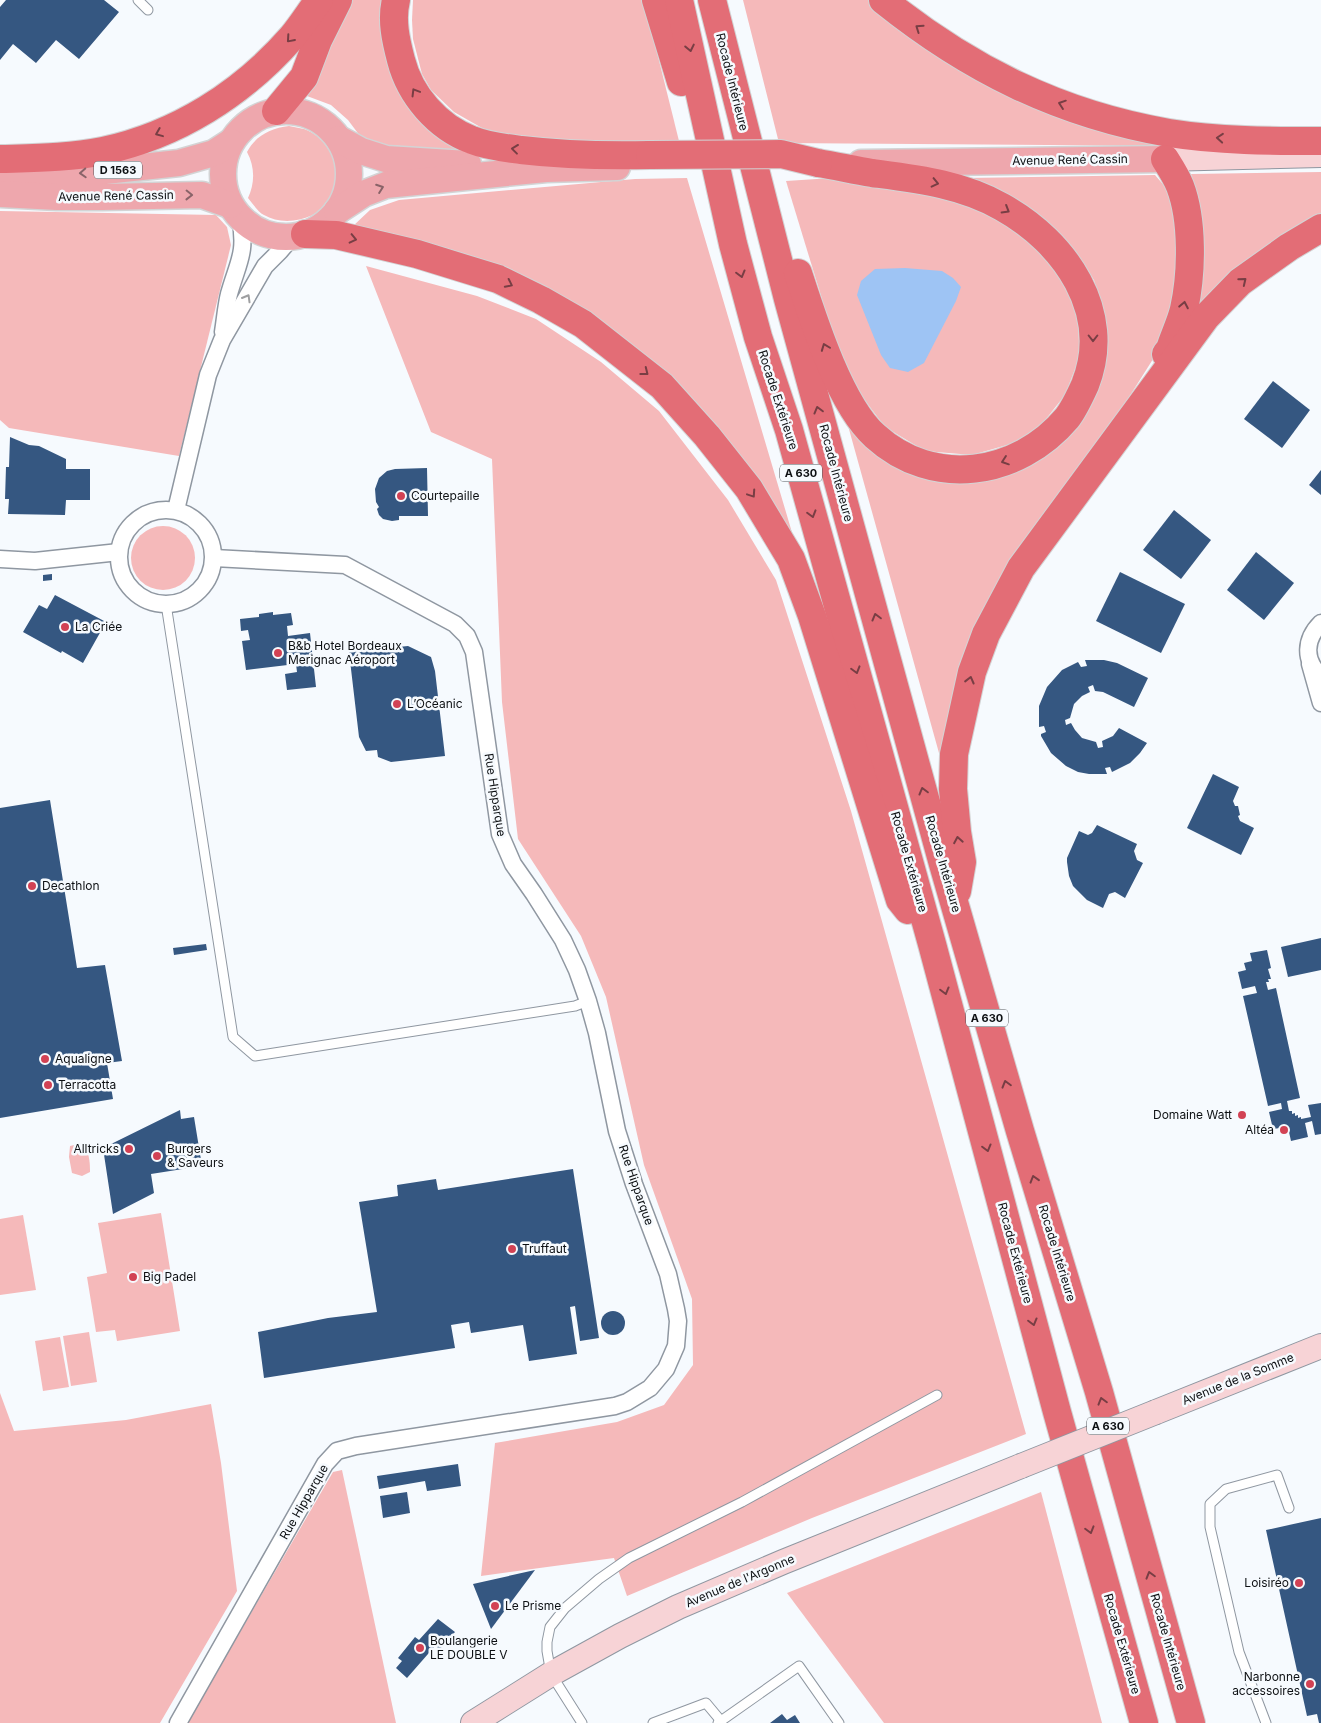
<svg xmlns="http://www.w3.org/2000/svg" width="1321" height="1723" viewBox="0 0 1321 1723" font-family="Inter,sans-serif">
  <rect width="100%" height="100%" fill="#f6fafe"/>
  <g fill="#f5b9ba">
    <path d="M350,0H386L382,17L466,151L375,144L360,136L348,120L331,105L307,96Z"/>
    <path d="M413,0H644L679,141L582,142L489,132L454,112L431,90L422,74L413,39L412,20Z"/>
    <path d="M743,0H868L913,39L1174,146L779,143Z"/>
    <path d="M289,126C294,127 299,128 304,129C332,139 345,175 330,200C317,220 284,227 264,215C258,212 253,204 248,198C255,183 255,167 247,152C255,136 271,128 289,126Z"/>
    <path d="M1321,172V217L1196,313L1202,266V217L1191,174Z"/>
    <path d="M1155,175L1173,196L1179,230L1172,313L1155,356L1117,416L1022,550L944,771L847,422L874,451L909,474L950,482L994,479L1036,463L1071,434L1093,398L1104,318L1094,280L1072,247L1045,221L1016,199L965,178Z"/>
    <path d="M687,178L796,546L755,481L544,287L509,268L467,255L426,243L352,227L370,210L399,200L635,179Z"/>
    <path d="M832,178L902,186L968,206L1023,233L1058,271L1077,310L1080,356L1065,395L1042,424L1014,443L972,455L925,451L885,427L854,386L829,322L786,181Z"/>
    <path d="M0,211L216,215L227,227L231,245L179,456L9,428L0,420Z"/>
    <path d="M366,266L477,296L536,319L601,362L659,411L728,500L776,580L851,811L1026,1434L812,1518L627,1596L614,1558L481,1576L495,1443L617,1422L664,1405L693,1365L692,1299L644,1165L606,997L581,936L518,839L502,702L492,459L431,432Z"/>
    <circle cx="163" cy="558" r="32"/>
    <path d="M83,1143C89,1153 90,1160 90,1172L82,1176L72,1173L69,1157L70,1146Z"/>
    <path d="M161,1213L180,1331L117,1341L115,1330L96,1332L87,1277L107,1273L98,1223Z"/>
    <path d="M23,1215L36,1290L0,1295V1219Z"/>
    <path d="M89,1332L97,1382L71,1386L63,1336Z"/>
    <path d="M60,1337L69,1387L43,1391L35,1341Z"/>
    <path d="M0,1393L14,1431L126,1420L211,1404L221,1463L237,1591L160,1723H0Z"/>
    <path d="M342,1470L396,1723H187L333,1472Z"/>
    <path d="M1041,1492L1102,1723H884L787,1593Z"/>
  </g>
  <path fill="#9ec4f4" d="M905,268L942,271L953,278L961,287L956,301L924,363L908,372L890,368L881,355L857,295L861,281L875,269Z"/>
  <g fill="#355781">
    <path d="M6,0H104L119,12L79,59L56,40L36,63L13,44L0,60V7Z"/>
    <path d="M1273,381L1310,410L1282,448L1244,419Z"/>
    <path d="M10,437L29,445L39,446L66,459V469H90V500H66L65,515L8,514L9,499H5L6,467H9Z"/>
    <path d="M427,468L428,516H399V520L392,521L383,519L379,515L377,509L379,507L376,502L375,489L379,478L387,471L395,469Z"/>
    <path d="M1321,470V495L1309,485Z"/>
    <path d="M1174,510L1211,540L1181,579L1143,550Z"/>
    <path d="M1256,552L1294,583L1264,620L1227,590Z"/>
    <path d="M1120,572L1185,604L1161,653L1096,621Z"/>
    <path d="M52,574V580L43,581V575Z"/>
    <path d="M55,595L106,622L83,663L62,651L61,653L23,632L39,605L47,609Z"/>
    <path d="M273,612V615L291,613L293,625L287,626L288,636L310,633L316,687L287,690L285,674L297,672L296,664L246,670L242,641L250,640L248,630L241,631L240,619L259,617V614Z"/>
    <path d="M408,646L431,657L435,671L445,756L391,762L378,757L377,750L366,751L359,737L349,652Z"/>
    <path d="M1085,660H1104L1117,663L1148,678L1134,707L1103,692L1095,691L1093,685L1088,687L1090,692L1082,696L1074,704L1070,718L1065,720L1066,725L1071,723L1075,730L1082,738L1096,742L1098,748L1103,747L1102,741L1113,736L1119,728L1147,743L1140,753L1130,763L1112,772L1110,767L1105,768L1107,774H1089L1078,772L1066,766L1051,753L1041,736V734L1046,732L1044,726L1039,727V706L1047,687L1062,670L1078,662L1081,667L1087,666Z"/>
    <path d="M1213,774L1239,787L1233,801L1235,806H1238L1240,815L1238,816L1240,821L1254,828L1241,855L1187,828Z"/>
    <path d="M50,800L77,968L105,965L122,1061L107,1063L113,1099L0,1118V808Z"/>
    <path d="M1097,825L1137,844L1134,851L1137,860L1143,863L1125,898L1115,892L1109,894L1103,908L1087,900L1073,886L1069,876L1067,862V858L1079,831L1088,835L1092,833Z"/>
    <path d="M1321,938V970L1288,977L1281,947Z"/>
    <path d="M206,944L207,950L174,955L173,948Z"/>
    <path d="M1267,950L1271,968L1268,969L1271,979H1268L1269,982H1266L1268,990L1276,988L1300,1098L1287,1101L1289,1111H1292V1114L1295,1113V1116L1298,1115V1118L1301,1117V1119L1311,1117L1308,1105L1321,1103V1134L1315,1135L1312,1121L1305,1123L1308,1137L1291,1141L1289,1132L1282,1134L1280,1128L1273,1129L1269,1112L1282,1109L1281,1103L1268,1106L1243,996L1257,993L1255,986L1242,989L1238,972L1246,970L1244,963L1252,961L1250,953Z"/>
    <path d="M180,1110L181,1119L194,1117L202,1166L151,1174L154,1193L113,1214L103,1148Z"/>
    <path d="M573,1169L599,1338L580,1341L575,1306L570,1307L577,1354L529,1361L523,1325L471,1333L469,1322L451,1325L455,1348L264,1378L258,1332L328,1318L377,1312L359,1202L398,1196L397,1185L436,1179L438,1190Z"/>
    <circle cx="613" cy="1323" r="12"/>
    <path d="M458,1464L461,1486L427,1491L425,1481L379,1489L377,1476Z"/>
    <path d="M407,1492L410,1513L383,1518L380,1496Z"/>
    <path d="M1321,1518V1723H1319L1317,1714L1307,1716L1266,1530Z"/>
    <path d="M535,1570L491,1629L473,1584Z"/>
    <path d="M438,1619L455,1632L440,1649L435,1646L407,1678L396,1668L402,1661L398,1658L415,1637L419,1640Z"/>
    <path d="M782,1714L787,1720L795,1715L800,1723H770Z"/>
  </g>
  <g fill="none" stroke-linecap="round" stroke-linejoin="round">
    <defs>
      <g id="lane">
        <path d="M138,0L148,10"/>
        <path d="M166,604L233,1037L255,1056L575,1006L588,1001"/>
        <path d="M582,1723L551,1674L547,1651V1642L550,1627L565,1608L599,1579L629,1558L742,1502L937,1395"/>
        <path d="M653,1723L706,1703L721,1721"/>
        <path d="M718,1723L799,1666L839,1723"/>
        <path d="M1266,1723L1239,1652L1210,1527V1504L1226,1489L1277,1475L1289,1508"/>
      </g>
      <g id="street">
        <path d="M223,332C225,320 226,306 229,294C238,262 247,253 240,218"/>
        <circle cx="166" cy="557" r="47"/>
        <path d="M176,510L208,375L222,340L265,266L280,251L292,237"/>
        <path d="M0,559L35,561L119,552"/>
        <path d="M1321,623C1305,639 1303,660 1321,676"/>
        <path d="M1310,664L1321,703"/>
        <path d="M178,1723L325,1464L337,1451L356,1446L615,1406L627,1402L650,1388L666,1369L676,1346L678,1321L676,1309L668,1274L634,1184L617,1131L597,1033L588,1001L577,970L563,940L534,894L513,864L500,834L474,652L467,636L455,624L345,565L214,558"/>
      </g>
      <g id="secondary">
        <path d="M1165,159L1321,155"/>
        <path d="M1156,1412L1321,1346"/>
        <path d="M473,1723L551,1674L620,1636L678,1607L783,1562L1021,1466"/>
      </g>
      <g id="primary">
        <circle cx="286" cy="174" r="63"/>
        <path d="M339,139L361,151L386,159L468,164"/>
        <path d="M861,163L1165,159"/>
        <path d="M0,177L105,171L179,163L214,153L231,142"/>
        <path d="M0,194L57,197H102L202,195L230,205"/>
        <path d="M337,211L363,194L386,185L546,169L617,167"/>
      </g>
      <g id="highway">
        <path d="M396,0C391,20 396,41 401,60C410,95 437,127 472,140C487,146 505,148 521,150C564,155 607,156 650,155"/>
        <path d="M656,0L681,82"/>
        <path d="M679,0L733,244L758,337L789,430L932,944L1057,1412L1144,1723"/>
        <path d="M712,0L788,299L943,864L1020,1131L1099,1392L1191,1723"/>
        <path d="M883,0C969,69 1059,114 1169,133C1219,141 1270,141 1321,141"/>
        <path d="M276,111L304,77L318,40L338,0"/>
        <path d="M0,159C34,158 69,158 103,151C177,135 242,94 292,37C302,25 310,12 319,0"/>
        <path d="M1165,159C1170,167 1176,176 1180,186C1193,220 1192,273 1184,309C1181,322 1174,336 1170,349L1166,354"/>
        <path d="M305,234L336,235L417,254L498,279L541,300L583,324L662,386L707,436L749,489L791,559L812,616L900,900L908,910"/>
        <path d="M798,273C813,319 840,405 875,436C933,489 1018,476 1067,418C1074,409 1080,396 1085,385C1114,312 1065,242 1002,207C962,184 917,179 872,173C854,170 836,166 818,163"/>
        <path d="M957,891L962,862L957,832L953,789L954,754L972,672L986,634L1021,568L1206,317L1240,282L1289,247L1321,228"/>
      </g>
    </defs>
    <use href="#lane" stroke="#8f97a1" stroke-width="11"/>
    <use href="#street" stroke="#8f97a1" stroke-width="19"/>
    <use href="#secondary" stroke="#8f97a1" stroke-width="26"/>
    <use href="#primary" stroke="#d3d4d5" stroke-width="29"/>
    <use href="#highway" stroke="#d3d4d5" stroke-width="30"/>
    <use href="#lane" stroke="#fff" stroke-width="9"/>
    <use href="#street" stroke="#fff" stroke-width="16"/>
    <use href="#secondary" stroke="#f7d3d6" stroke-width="24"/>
    <use href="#primary" stroke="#eea7ad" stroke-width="26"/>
    <use href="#highway" stroke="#e36d76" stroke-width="28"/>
    <defs>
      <path id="secondary-bridge" d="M1021,1466L1156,1412"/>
      <path id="highway-bridge" d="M650,155L781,154L818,163"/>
    </defs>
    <use href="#secondary-bridge" stroke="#8f97a1" stroke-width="26" stroke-linecap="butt"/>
    <use href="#highway-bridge" stroke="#d3d4d5" stroke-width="30" stroke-linecap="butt"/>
    <use href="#secondary-bridge" stroke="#f7d3d6" stroke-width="24"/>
    <use href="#highway-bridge" stroke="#e36d76" stroke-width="28"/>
  </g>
  <defs><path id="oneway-chevron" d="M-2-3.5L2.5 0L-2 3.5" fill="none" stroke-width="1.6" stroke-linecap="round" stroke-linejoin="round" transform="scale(1.25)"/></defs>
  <g stroke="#783e44">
    <use href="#oneway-chevron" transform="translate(919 28) rotate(-145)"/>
    <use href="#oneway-chevron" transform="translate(290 39) rotate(131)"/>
    <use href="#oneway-chevron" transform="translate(690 48) rotate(78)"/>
    <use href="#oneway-chevron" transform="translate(415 92) rotate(-121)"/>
    <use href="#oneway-chevron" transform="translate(1062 104) rotate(-161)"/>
    <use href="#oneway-chevron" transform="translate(159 133) rotate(158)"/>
    <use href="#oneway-chevron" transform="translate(1220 138) rotate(-175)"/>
    <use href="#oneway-chevron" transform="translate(515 149) rotate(-173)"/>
    <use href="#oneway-chevron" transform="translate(935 183) rotate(13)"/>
    <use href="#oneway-chevron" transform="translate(1006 210) rotate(31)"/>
    <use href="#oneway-chevron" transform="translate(353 239) rotate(13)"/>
    <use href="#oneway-chevron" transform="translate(741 274) rotate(75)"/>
    <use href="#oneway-chevron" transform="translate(1243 281) rotate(-39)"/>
    <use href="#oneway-chevron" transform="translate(509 284) rotate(26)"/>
    <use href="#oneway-chevron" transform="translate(1184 305) rotate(-79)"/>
    <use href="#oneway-chevron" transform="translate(1093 338) rotate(90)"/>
    <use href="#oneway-chevron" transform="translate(825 347) rotate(-111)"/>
    <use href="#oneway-chevron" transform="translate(645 372) rotate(38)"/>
    <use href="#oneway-chevron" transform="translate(818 410) rotate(-105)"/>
    <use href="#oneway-chevron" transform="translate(1005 461) rotate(161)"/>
    <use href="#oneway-chevron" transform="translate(752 494) rotate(56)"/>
    <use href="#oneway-chevron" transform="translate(812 514) rotate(74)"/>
    <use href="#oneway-chevron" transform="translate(876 617) rotate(-105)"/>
    <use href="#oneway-chevron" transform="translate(856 670) rotate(74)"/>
    <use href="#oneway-chevron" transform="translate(970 680) rotate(-76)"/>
    <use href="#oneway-chevron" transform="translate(923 791) rotate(-105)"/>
    <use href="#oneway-chevron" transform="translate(958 840) rotate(-100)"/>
    <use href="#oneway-chevron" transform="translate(945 991) rotate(75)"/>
    <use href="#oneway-chevron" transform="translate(1006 1084) rotate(-106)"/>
    <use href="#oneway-chevron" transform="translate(987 1148) rotate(75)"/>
    <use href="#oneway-chevron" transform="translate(1034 1179) rotate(-107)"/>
    <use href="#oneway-chevron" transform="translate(1033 1322) rotate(75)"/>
    <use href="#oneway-chevron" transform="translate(1102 1401) rotate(-106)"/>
    <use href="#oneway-chevron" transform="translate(1090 1530) rotate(74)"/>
    <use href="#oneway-chevron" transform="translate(1150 1575) rotate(-106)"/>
  </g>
  <g stroke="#896368">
    <use href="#oneway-chevron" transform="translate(83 173) rotate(177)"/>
    <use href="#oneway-chevron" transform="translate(380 188) rotate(-20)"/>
    <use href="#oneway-chevron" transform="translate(189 195) rotate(1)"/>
  </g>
  <use stroke="#9e9fa1" href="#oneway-chevron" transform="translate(247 298) rotate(-60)"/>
  <g fill="#d24254" stroke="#f6fafe" stroke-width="2">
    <circle cx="401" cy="496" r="5"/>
    <circle cx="65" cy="627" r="5"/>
    <circle cx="278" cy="653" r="5"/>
    <circle cx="397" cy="704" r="5"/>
    <circle cx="32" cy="886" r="5"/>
    <circle cx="45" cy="1059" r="5"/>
    <circle cx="48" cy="1085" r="5"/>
    <circle cx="1242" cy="1115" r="5"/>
    <circle cx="1284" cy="1130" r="5"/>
    <circle cx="129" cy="1149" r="5"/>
    <circle cx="157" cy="1156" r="5"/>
    <circle cx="512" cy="1249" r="5"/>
    <circle cx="133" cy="1277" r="5"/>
    <circle cx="1299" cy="1583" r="5"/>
    <circle cx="495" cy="1606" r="5"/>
    <circle cx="420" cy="1648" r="5"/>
    <circle cx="1310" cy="1684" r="5"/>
  </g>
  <g text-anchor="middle" stroke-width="5" stroke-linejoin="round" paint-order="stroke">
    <g fill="#f6fafe" stroke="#53565a" stroke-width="1">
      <rect x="94" y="161.5" width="48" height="17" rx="4"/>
      <rect x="780" y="464.5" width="42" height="17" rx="4"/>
      <rect x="966" y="1009.5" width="42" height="17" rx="4"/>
      <rect x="1087" y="1417.5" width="42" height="17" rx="4"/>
    </g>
    <g font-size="11" font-weight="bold" fill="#0d1013">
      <text x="118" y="174">D 1563</text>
      <text x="801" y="477">A 630</text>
      <text x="987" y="1022">A 630</text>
      <text x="1108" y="1430">A 630</text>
    </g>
    <g font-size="12" fill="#0d1013" stroke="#f6fafe">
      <text transform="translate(732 82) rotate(76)" y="4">Rocade Intérieure</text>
      <text transform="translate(1070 160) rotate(-1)" y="4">Avenue René Cassin</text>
      <text transform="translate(116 196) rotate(-1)" y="4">Avenue René Cassin</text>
      <text transform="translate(778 400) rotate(72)" y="4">Rocade Extérieure</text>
      <text transform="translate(836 473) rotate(75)" y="4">Rocade Intérieure</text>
      <text transform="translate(495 795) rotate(81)" y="4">Rue Hipparque</text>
      <text transform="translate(909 862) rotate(74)" y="4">Rocade Extérieure</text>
      <text transform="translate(943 864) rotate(74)" y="4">Rocade Intérieure</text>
      <text transform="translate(636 1185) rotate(71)" y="4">Rue Hipparque</text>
      <text transform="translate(1015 1253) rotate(75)" y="4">Rocade Extérieure</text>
      <text transform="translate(1057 1253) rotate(73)" y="4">Rocade Intérieure</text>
      <text transform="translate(1238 1379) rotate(-22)" y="4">Avenue de la Somme</text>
      <text transform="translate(304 1502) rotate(-60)" y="4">Rue Hipparque</text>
      <text transform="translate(740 1581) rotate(-23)" y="4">Avenue de l'Argonne</text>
      <text transform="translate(1168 1642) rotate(74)" y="4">Rocade Intérieure</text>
      <text transform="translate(1122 1644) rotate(74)" y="4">Rocade Extérieure</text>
    </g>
    <g font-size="12" fill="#0d1013" stroke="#f6fafe" text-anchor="start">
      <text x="411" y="500">Courtepaille</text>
      <text x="75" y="631">La Criée</text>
      <text x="288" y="650">B&amp;b Hotel Bordeaux<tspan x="288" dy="14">Merignac Aéroport</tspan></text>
      <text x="407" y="708">L’Océanic</text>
      <text x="42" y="890">Decathlon</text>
      <text x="55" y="1063">Aqualigne</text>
      <text x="58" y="1089">Terracotta</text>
      <text x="1232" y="1119" text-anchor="end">Domaine Watt</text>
      <text x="1274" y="1134" text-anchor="end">Altéa</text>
      <text x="119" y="1153" text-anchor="end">Alltricks</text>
      <text x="167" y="1153">Burgers<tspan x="167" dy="14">&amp; Saveurs</tspan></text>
      <text x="522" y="1253">Truffaut</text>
      <text x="143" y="1281">Big Padel</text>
      <text x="1289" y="1587" text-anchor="end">Loisiréo</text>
      <text x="505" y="1610">Le Prisme</text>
      <text x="430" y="1645">Boulangerie<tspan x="430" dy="14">LE DOUBLE V</tspan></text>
      <text x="1300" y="1681" text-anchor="end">Narbonne<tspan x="1300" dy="14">accessoires</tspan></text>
    </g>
  </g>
</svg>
